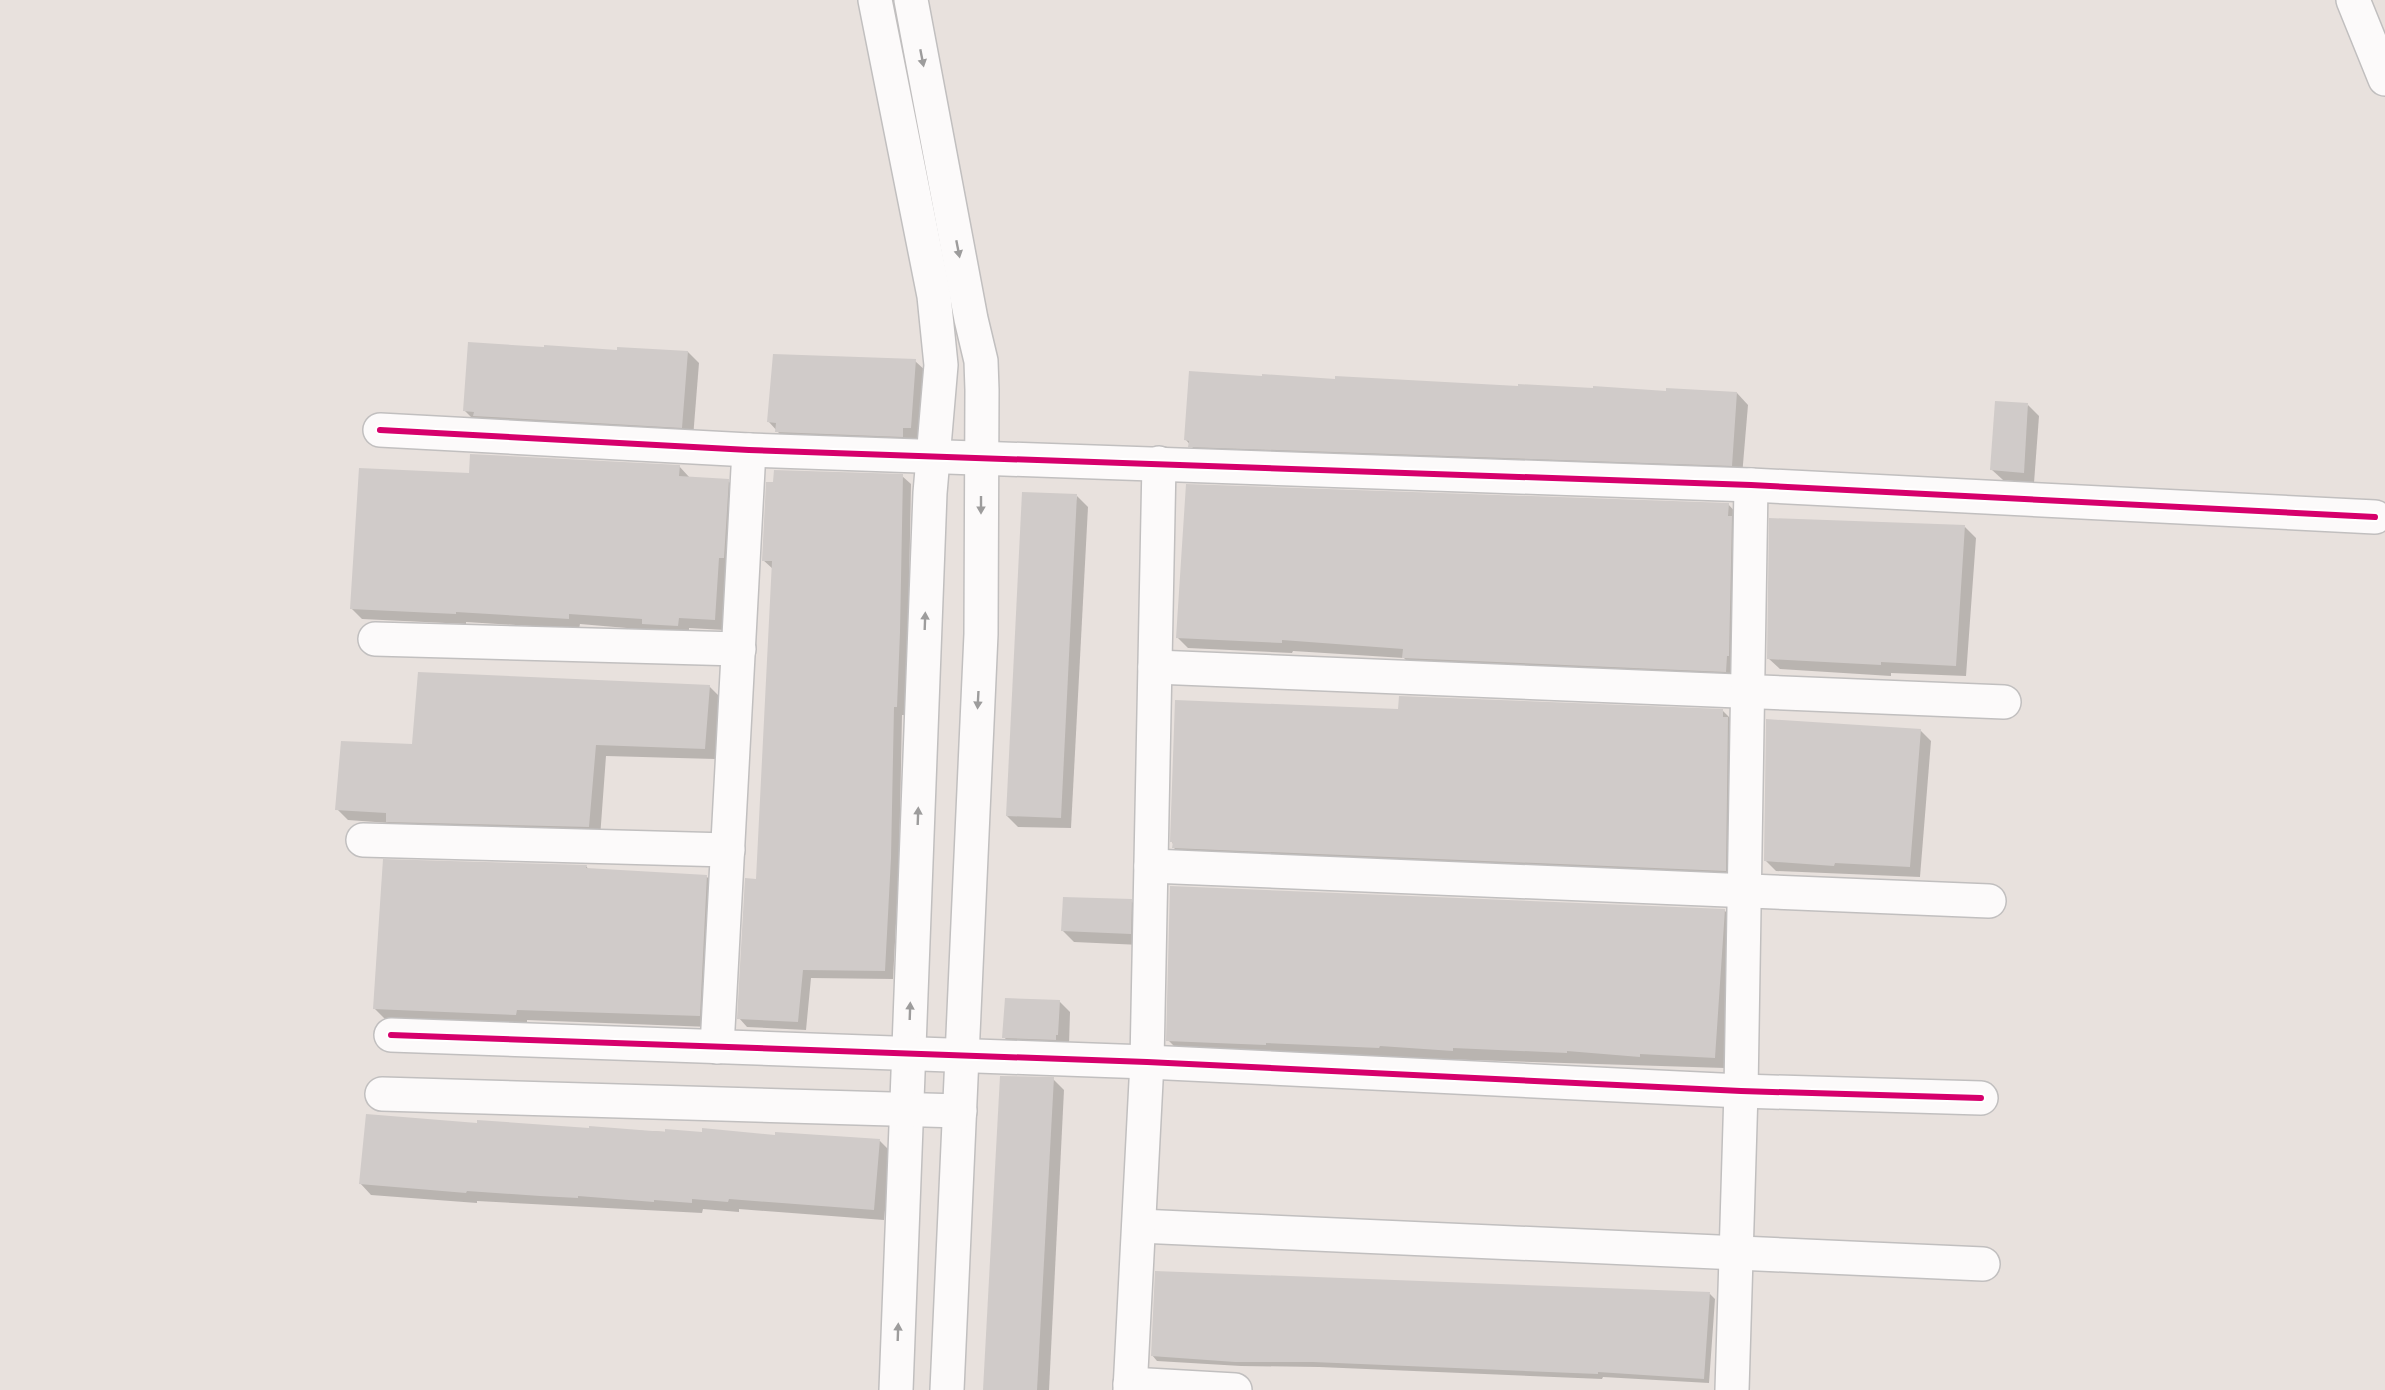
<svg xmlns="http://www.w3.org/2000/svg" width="2385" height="1390" viewBox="0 0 2385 1390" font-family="Montserrat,sans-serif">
  <rect width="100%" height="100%" fill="#e8e1dd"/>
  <g fill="#0003">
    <path d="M618,351L688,352L699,363L693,438L476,422L464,410Z"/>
    <path d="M915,361L927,372L922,439L914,438V447L788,443L769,422Z"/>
    <path d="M1519,388L1737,393L1748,405L1742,476L1201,457L1186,440Z"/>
    <path d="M2028,405L2039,416L2034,483L2003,480L1991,469Z"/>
    <path d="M679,466L690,478L728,481L739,492L725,630L689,628V636L655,634L650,630L580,624L579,629L466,622V624L362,619L351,608L470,475Z"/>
    <path d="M902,476L911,484L908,642L905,715H902L899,868L893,979L811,978L806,1030L747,1027L739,1018L758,880L773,569L763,560Z"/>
    <path d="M1077,496L1088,507L1071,828L1018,827L1007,816Z"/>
    <path d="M1728,504L1739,516L1737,682L1415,669L1404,658L1293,651L1292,653L1188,648L1177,637Z"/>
    <path d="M1965,527L1976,538L1966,676L1891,673V676L1780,669L1768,658Z"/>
    <path d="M709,686L720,697L715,759L606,756L600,838L398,832L389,823L348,820L337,809L414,746Z"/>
    <path d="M1399,710L1723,711L1734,722L1736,882L1185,859L1174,848L1172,841Z"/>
    <path d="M1920,730L1931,741L1920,877L1776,871L1765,860Z"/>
    <path d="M586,866L589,870L707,877L718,888L710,1027L527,1020V1025L385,1019L374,1008Z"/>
    <path d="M1131,901L1142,912L1141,945L1074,942L1063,931Z"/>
    <path d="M1724,910L1735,921L1725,1068L1179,1051L1168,1040Z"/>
    <path d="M1059,1001L1070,1012L1069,1045L1015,1049L1004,1037Z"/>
    <path d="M1053,1079L1064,1090L1049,1390H984Z"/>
    <path d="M478,1124L880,1141L891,1152L884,1220L739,1209V1212L703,1209L702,1213L477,1201V1203L371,1195L360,1183Z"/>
    <path d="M1710,1294L1715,1299L1709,1383L1603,1377L1602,1379L1319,1367L1241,1366L1157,1361L1152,1355Z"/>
  </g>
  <g fill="#d0cbc9">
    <path d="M468,342L544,347V345L617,350V347L688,351L682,428L473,416L474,412L463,411Z"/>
    <path d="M773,354L916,359L911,428H903V437L775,432L776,423L767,422Z"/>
    <path d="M1189,371L1262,376V374L1335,379V376L1518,386V384L1593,388V386L1666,391V388L1737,392L1732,466L1188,447L1189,441L1184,440Z"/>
    <path d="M1995,401L2028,403L2024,473L1990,470Z"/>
    <path d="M470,454L680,465L679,476L729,479L724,558H719L715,620L679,618L678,626L642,624V619L569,614V619L456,612V614L350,609L359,468L469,473Z"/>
    <path d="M774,470L903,474L900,632L897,707H894L891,858L885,971L803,970L798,1022L737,1019L745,878L756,879L772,561H762L766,482H773Z"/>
    <path d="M1186,484L1729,503L1728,516H1732L1729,656H1727L1726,672L1402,658L1403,649L1282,640V643L1176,638Z"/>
    <path d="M1022,492L1077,494L1061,818L1006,816Z"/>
    <path d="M1769,518L1965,525L1956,666L1881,662V665L1767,659Z"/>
    <path d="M418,672L710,685L705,749L596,745L589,827L386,822V813L335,810L341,741L412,744Z"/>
    <path d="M1399,696L1723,709V717H1728L1726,871L1172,848L1173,842H1170L1175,700L1398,709Z"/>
    <path d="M1766,719L1921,729L1910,867L1835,863L1834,866L1764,861Z"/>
    <path d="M383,859L587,865L586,868L707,875L700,1016L517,1010L516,1015L373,1009Z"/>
    <path d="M1170,886L1725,909L1715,1058L1640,1054V1057L1567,1051V1053L1453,1048V1051L1380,1046L1379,1048L1266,1043V1045L1166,1041Z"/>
    <path d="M1063,897L1132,899L1131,934L1061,931Z"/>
    <path d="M1005,998L1060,1000L1058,1035H1056V1040L1002,1038Z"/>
    <path d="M1000,1076L1054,1077L1037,1390H983Z"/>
    <path d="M366,1114L477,1123V1120L589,1128V1126L665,1132V1129L702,1132V1128L775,1135V1132L880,1139L874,1210L729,1199L728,1202L692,1199V1203L654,1200V1202L578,1196V1198L540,1196L467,1191L466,1193L359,1184Z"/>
    <path d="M1155,1271L1710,1292L1704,1379L1598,1372V1374L1313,1362H1235L1151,1356Z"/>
  </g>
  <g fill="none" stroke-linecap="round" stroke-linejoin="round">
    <defs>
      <g id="minor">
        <path d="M875,0L934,296L941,365L930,493L896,1390"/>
        <path d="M911,0L971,319L981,361L982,390L981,634L947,1390"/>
        <path d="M2353,0L2385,79"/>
        <path d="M380,430L749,450L1751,485L2375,517"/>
        <path d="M375,639L739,649"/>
        <path d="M1155,667L2004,702"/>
        <path d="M363,840L728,850"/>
        <path d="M1151,866L1989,901"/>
        <path d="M391,1035L1147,1062L1741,1091L1981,1098"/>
        <path d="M717,1047L749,450"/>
        <path d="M382,1094L960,1111"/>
        <path d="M1139,1226L1983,1264"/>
        <path d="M1130,1384L1235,1390"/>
        <path d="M1130,1390L1147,1062L1159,463"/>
        <path d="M1732,1390L1741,1091L1751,485"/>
      </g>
    </defs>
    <use href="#minor" stroke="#c1bfbf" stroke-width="36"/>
    <use href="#minor" stroke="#fcfafa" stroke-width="33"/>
    <defs>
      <g id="cycleway">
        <path d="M380,430L749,450L1751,485L2375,517"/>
        <path d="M391,1035L1147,1062L1741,1091L1981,1098"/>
      </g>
    </defs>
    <use href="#cycleway" stroke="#fff" stroke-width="10"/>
    <use href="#cycleway" stroke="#d6006c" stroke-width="6"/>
  </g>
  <defs><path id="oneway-solid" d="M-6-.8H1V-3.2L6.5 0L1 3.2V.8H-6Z" transform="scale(1.5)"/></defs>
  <g fill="#9d9c9c">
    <use href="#oneway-solid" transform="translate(922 58) rotate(79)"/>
    <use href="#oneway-solid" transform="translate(958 249) rotate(79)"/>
    <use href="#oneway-solid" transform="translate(981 505) rotate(90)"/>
    <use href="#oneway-solid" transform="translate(925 621) rotate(-88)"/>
    <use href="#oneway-solid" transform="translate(978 700) rotate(93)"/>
    <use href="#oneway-solid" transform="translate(918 816) rotate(-88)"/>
    <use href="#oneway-solid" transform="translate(910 1011) rotate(-88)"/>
    <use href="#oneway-solid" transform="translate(898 1332) rotate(-88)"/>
  </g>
</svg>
